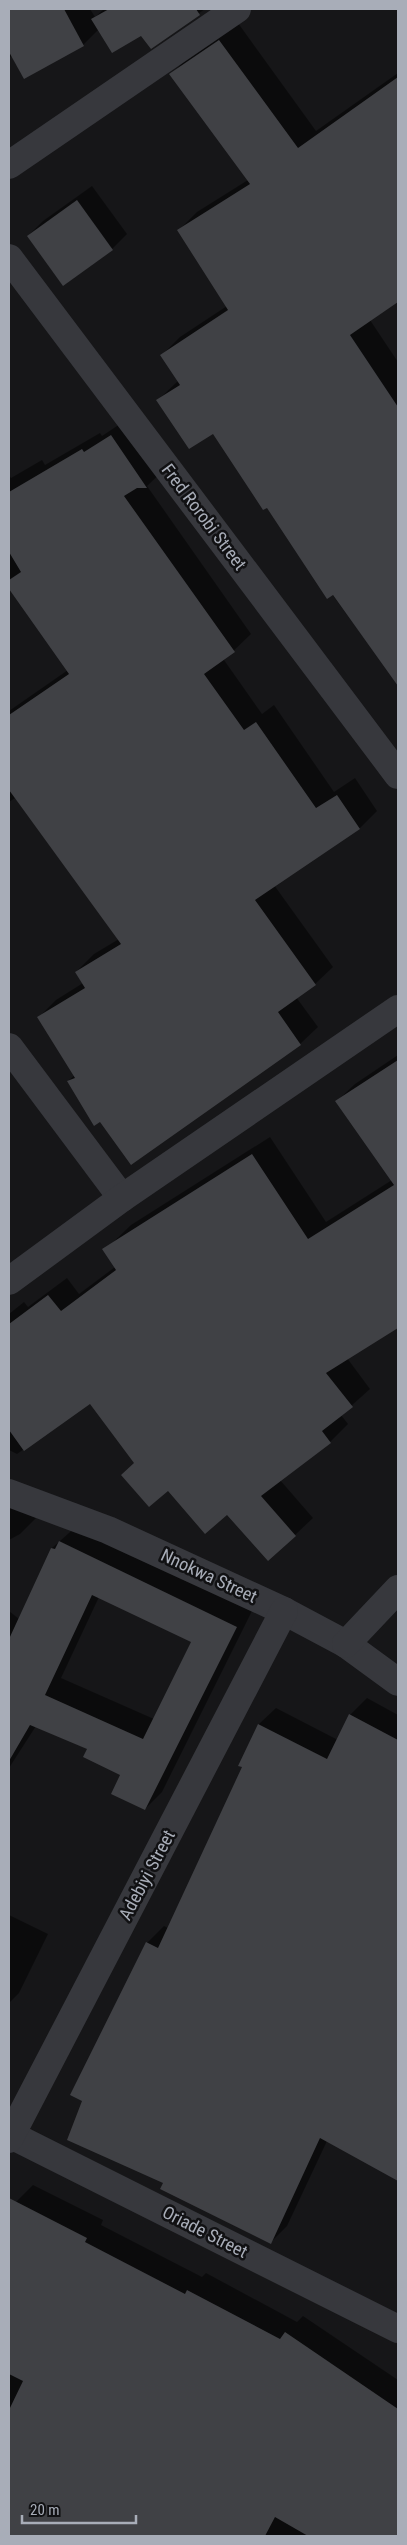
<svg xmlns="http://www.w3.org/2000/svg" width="407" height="2545" viewBox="0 0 407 2545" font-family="'Roboto Condensed',sans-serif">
  <rect width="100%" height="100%" fill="#161618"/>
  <g fill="#0007" fill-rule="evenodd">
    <path d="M9,9H90L95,17L104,9H205L151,47L141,34L99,29L83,45L24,77L12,56L9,58Z"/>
    <path d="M238,23L316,131L398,73V301L370,320L398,362V684L213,432L158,400L179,380L162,355L180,337L227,306L179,230L197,212L248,180L171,75L189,56Z"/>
    <path d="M92,186L127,234L112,249L63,284L28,236L43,221Z"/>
    <path d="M129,418L164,470L147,486L251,634L224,660L262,714L274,705L334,792L355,778L377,811L360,828L274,885L333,967L315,984L296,997L318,1027L300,1044L100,1121L68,1081L75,1075L39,1017L56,1000L83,983L76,972L94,954L119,939L15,798L9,802V711L68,670L9,587V475L11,478L42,460L45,465L100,433L102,436Z"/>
    <path d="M398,1055V1325L347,1358L370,1389L341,1415L348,1424L330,1442L280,1480L313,1518L295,1535L227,1513L168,1490L135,1463L90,1403L17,1454L9,1450V1314L24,1302L28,1307L67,1278L79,1294L115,1267L104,1251L131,1225L270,1137L326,1222L392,1180L337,1101L355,1084Z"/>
    <path d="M9,1506L36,1518L20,1534L9,1540Z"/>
    <path d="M78,1525L253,1609L162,1792L145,1809L122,1774L88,1749L36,1726L9,1768V1611L19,1619L52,1548ZM99,1597L193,1642L154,1719L61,1678Z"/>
    <path d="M367,1698L398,1715V2174L395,2177L327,2141L287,2226L271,2242L165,2182L147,1943L164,1926L168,1928L244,1767L240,1765L259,1724L276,1708L338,1740L350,1715Z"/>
    <path d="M9,1915L48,1934L19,1993L9,2003Z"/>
    <path d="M33,2185L103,2220L101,2225L202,2277L206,2273L297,2322L303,2316L398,2380V2536H9V2216L16,2202Z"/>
  </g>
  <g fill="#404145" fill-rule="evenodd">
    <path d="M9,9H64L84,46L24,79L9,52Z"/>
    <path d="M109,9H196L200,15L151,49L141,36L112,53L91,19Z"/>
    <path d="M219,40L298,148L398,77V302L350,335L398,407V686L333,595L327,599L267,508L263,510L213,434L189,449L156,400L180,385L160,355L228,310L177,230L250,184L169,74Z"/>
    <path d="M77,200L113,250L63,286L27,236Z"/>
    <path d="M111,435L147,488H137L124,496L235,652L204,674L244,730L256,722L316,808L337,795L360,829L255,900L316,985L278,1012L301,1045L131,1165L100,1122L94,1126L67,1081L75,1078L37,1017L85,988L75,972L121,944L9,790V715L69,674L9,589V580L21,572L9,552V492L82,449L84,452Z"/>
    <path d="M398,1060V1328L326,1373L353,1407L322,1431L331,1443L261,1496L296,1536L268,1561L227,1515L205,1534L168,1491L149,1507L121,1475L134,1463L90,1404L24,1451L9,1430V1324L48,1295L61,1311L116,1270L102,1249L252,1154L308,1239L394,1185L335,1101Z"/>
    <path d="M59,1541L237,1627L145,1810L111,1794L120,1775L83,1757L87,1749L30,1725L9,1761V1639L51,1548L55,1549ZM92,1595L191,1642L143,1739L45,1695Z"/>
    <path d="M349,1714L398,1740V2181L320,2138L271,2244L160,2189L163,2183L67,2140L82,2101L70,2095L146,1942L158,1948L242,1767L238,1766L258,1724L327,1759Z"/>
    <path d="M9,2198L87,2238L85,2242L185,2294L187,2290L280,2339L285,2332L398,2409V2536H308L275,2517L265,2536H9V2410L23,2381L9,2374Z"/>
  </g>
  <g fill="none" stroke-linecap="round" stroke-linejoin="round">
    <g stroke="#37383d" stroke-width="28">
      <path d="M9,165L237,9"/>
      <path d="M9,258L398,775"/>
      <path d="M9,1047L122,1198"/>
      <path d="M9,1281L122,1198L398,1009"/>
      <path d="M9,1493L108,1530L284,1611L346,1644L398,1682"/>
      <path d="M346,1644L398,1589"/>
      <path d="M11,2135L398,2329"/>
      <path d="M9,2139L284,1611"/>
    </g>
  </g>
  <g text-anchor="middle" stroke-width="5" stroke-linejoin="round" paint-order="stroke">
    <g font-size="18" fill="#a8adb8" stroke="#111113">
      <text transform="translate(204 517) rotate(53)" y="6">Fred Rorobi Street</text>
      <text transform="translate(209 1576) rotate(25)" y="6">Nnokwa Street</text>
      <text transform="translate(147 1875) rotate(-62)" y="6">Adebiyi Street</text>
      <text transform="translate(205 2232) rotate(27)" y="6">Oriade Street</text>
    </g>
  </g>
  <rect width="407" height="2545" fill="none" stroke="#a8adb8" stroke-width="20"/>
  <path d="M22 2515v8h114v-8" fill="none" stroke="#a8adb8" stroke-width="2.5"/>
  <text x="30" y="2515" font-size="15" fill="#a8adb8" stroke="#111113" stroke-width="4" paint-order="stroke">20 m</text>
</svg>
